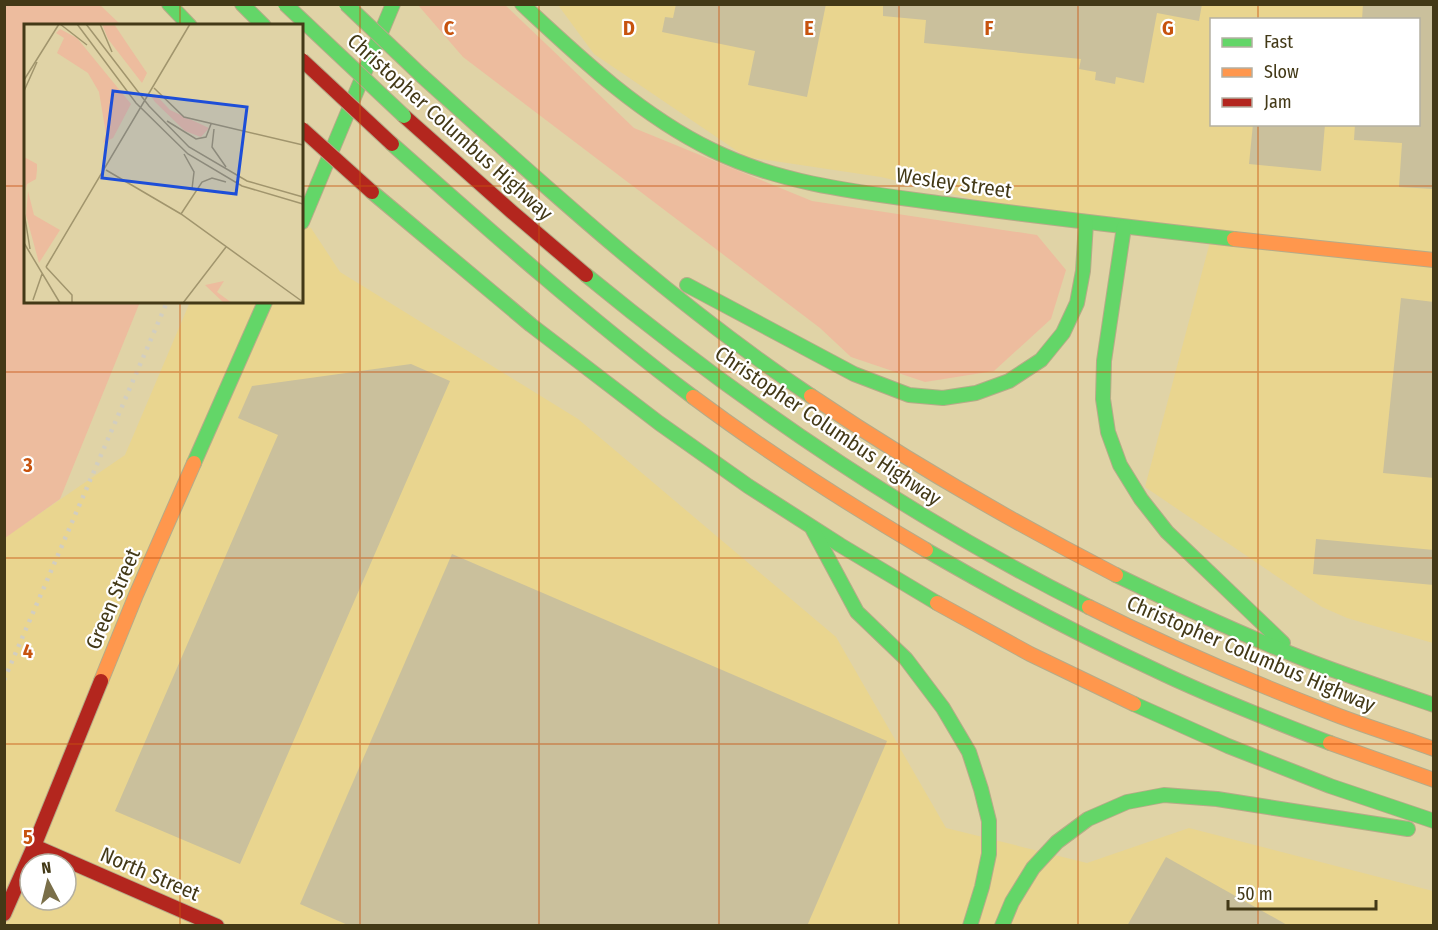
<svg xmlns="http://www.w3.org/2000/svg" width="1438" height="930" viewBox="0 0 1438 930" font-family="'Fira Sans Condensed',sans-serif">
  <rect width="100%" height="100%" fill="#e0d3a6"/>
  <g fill="#e9d58f" fill-rule="evenodd">
    <path d="M558,5H1433V643L1347,618L1322,607L1145,487L1210,242L1096,228L881,177L746,157L594,54ZM1212,20H1418V124H1212Z"/>
    <path d="M302,226L311,228L340,272L578,419L836,637L946,828L1087,863L1189,828L1433,891V925H5L4,538L125,455L190,302H302ZM30,864H66V900H30Z"/>
  </g>
  <g fill="#edbc9e">
    <path d="M5,4L100,5L121,25L26,26V302H140L60,499L5,538Z"/>
    <path d="M418,5H505L634,128L812,201L1037,235L1066,270L1051,319L994,371L925,382L851,357L820,328L463,57Z"/>
  </g>
  <g fill="#cac09c">
    <path d="M676,4H826L807,97L748,85L755,51L662,32L665,17L673,18Z"/>
    <path d="M883,4H1202L1199,21L1157,13L1144,83L1116,77L1115,84L1095,80L1096,72L1079,69L1081,59L924,43L926,20L883,16Z"/>
    <path d="M1363,4H1434V189L1399,187L1402,143L1354,140L1355,124H1419V20H1362Z"/>
    <path d="M1253,124H1325L1321,171L1249,164Z"/>
    <path d="M1401,298L1434,302V478L1383,473Z"/>
    <path d="M411,364L450,381L240,864L115,811L278,435L238,418L252,386Z"/>
    <path d="M1316,539L1434,550V585L1313,574Z"/>
    <path d="M452,554L887,741L807,926H350L300,904Z"/>
    <path d="M1166,857L1289,926H1127Z"/>
  </g>
  <g fill="none" stroke-linecap="round" stroke-linejoin="round">
    <defs>
      <g id="fast">
        <path d="M169,4L190,26"/>
        <path d="M242,4L264,26"/>
        <path d="M522,4C580,58 640,115 712,150C785,186 866,193 946,204C1042,217 1138,228 1234,239"/>
        <path d="M422,76C547,188 671,302 811,396"/>
        <path d="M392,144C490,231 588,318 693,397"/>
        <path d="M372,192L531,325L659,423L748,486L840,545L937,603"/>
        <path d="M302,222L393,4"/>
        <path d="M1124,227L1104,361L1103,399L1108,432L1120,465L1141,499L1167,532L1283,643"/>
        <path d="M586,275C742,403 908,517 1089,607"/>
        <path d="M687,285L854,374L909,395L943,398L976,393L1009,381L1041,360L1063,333L1077,303L1083,271L1086,223"/>
        <path d="M194,463L265,302"/>
        <path d="M813,530L857,612L906,659L943,708L969,752L981,789L989,821V854L982,887L970,926"/>
        <path d="M926,550C1000,593 1075,633 1153,669C1211,697 1270,720 1330,743"/>
        <path d="M1116,575C1178,605 1240,634 1304,659C1347,676 1391,690 1434,705"/>
        <path d="M1134,704L1228,746L1330,786L1434,821"/>
        <path d="M1002,926L1012,902L1033,868L1057,842L1088,819L1127,802L1164,795L1217,799L1408,829"/>
      </g>
      <g id="slow">
        <path d="M1234,239L1434,260"/>
        <path d="M811,396C909,462 1011,521 1116,575"/>
        <path d="M693,397C768,453 846,503 926,550"/>
        <path d="M937,603L1030,654L1134,704"/>
        <path d="M1089,607C1169,647 1251,682 1334,714C1367,727 1401,737 1434,749"/>
        <path d="M101,681L136,595L194,463"/>
        <path d="M1330,743L1434,780"/>
      </g>
      <g id="jam">
        <path d="M404,116L512,212L586,275"/>
        <path d="M34,846L217,926"/>
        <path d="M4,914L34,846L101,681"/>
      </g>
    </defs>
    <use href="#fast" stroke="#b6ab88" stroke-width="16"/>
    <use href="#slow" stroke="#b6ab88" stroke-width="16"/>
    <use href="#jam" stroke="#b6ab88" stroke-width="16"/>
    <use href="#fast" stroke="#63d668" stroke-width="14"/>
    <use href="#slow" stroke="#ff974d" stroke-width="14"/>
    <use href="#jam" stroke="#b3261e" stroke-width="14"/>
    <g stroke="#d2cec0" stroke-width="4.5" stroke-dasharray="3 6" stroke-linecap="butt">
      <path d="M286,26L295,4"/>
      <path d="M4,680L167,302"/>
    </g>
    <defs>
      <g id="fast-bridge">
        <path d="M285,4L404,116"/>
        <path d="M346,4L422,76"/>
      </g>
      <g id="jam-bridge">
        <path d="M302,60L392,144"/>
        <path d="M302,129L372,192"/>
      </g>
    </defs>
    <use href="#fast-bridge" stroke="#b6ab88" stroke-width="16" stroke-linecap="butt"/>
    <use href="#jam-bridge" stroke="#b6ab88" stroke-width="16" stroke-linecap="butt"/>
    <use href="#fast-bridge" stroke="#63d668" stroke-width="14"/>
    <use href="#jam-bridge" stroke="#b3261e" stroke-width="14"/>
  </g>
  <path fill="none" stroke="#c7530e" stroke-width="1.5" stroke-opacity="0.55" d="M180,4V26M360,4V926M539,4V926M719,4V926M899,4V926M1078,4V926M1258,4V20M1258,124V926M4,186H26M302,186H1434M180,302V926M4,372H1434M4,558H1434M4,744H1434"/>
  <g text-anchor="middle" stroke-width="4.5" stroke-linejoin="round" paint-order="stroke">
    <g font-size="21" fill="#433917" stroke="#fff">
      <text transform="translate(450 127) rotate(42)" y="7">Christopher Columbus Highway</text>
      <text transform="translate(954 183) rotate(8)" y="7">Wesley Street</text>
      <text transform="translate(828 426) rotate(34)" y="7">Christopher Columbus Highway</text>
      <text transform="translate(113 599) rotate(-67)" y="7">Green Street</text>
      <text transform="translate(1251 654) rotate(23)" y="7">Christopher Columbus Highway</text>
      <text transform="translate(150 874) rotate(23)" y="7">North Street</text>
    </g>
  </g>
  <g transform="translate(24 24)">
    <rect width="279" height="279" fill="#e0d3a6"/>
    <path d="M78,0H90L102,18L123,49L118,59L84,15ZM36,5L53,14L107,80L89,114L79,119L82,110L75,68L64,49L33,29L40,14L32,9ZM131,70L146,86L185,104L177,113L161,107L131,78L127,72ZM0,133L13,140V146L12,155L3,160L0,172ZM4,167L10,191L36,206L15,239L2,191ZM200,257L193,268L208,279H200L181,261Z" fill="#edbc9e"/>
    <path fill="none" stroke="#a1956d" stroke-width="1.5" d="M36,0L63,21M53,0L112,79L164,130L218,162L279,180M62,0L125,82L165,123L223,157L279,173M76,0L88,28M0,56L35,0M130,64L160,93L279,121M0,67L13,38M143,97L172,115L182,113L187,100M190,105L188,123L202,143M160,130L170,148L168,165M82,146L157,190L279,278M0,188L6,225M157,190L178,158L188,154L202,158M0,219L36,279M22,243L166,0M22,243L48,271V279M9,276L18,250M159,279L202,223"/>
    <path fill="#1d4ed8" fill-opacity="0.15" stroke="#1d4ed8" stroke-width="3" d="M89,67L223,83L212,170L78,154Z"/>
    <rect width="279" height="279" fill="none" stroke="#433917" stroke-width="3"/>
  </g>
  <g font-size="20" text-anchor="middle" font-weight="bold" fill="#c7530e" stroke="#fff" stroke-width="4.5" stroke-linejoin="round" paint-order="stroke">
    <text x="449" y="35">C</text>
    <text x="629" y="35">D</text>
    <text x="809" y="35">E</text>
    <text x="989" y="35">F</text>
    <text x="1168" y="35">G</text>
    <text x="28" y="472">3</text>
    <text x="28" y="658">4</text>
    <text x="28" y="844">5</text>
  </g>
  <rect width="1438" height="930" fill="none" stroke="#433917" stroke-width="12"/>
  <rect x="1210" y="18" width="210" height="108" fill="#ffffff" stroke="#b4b0a2" stroke-width="1.5"/>
  <rect x="1222" y="38" width="30" height="9" fill="#63d668" stroke="#b4b0a2" stroke-width="1.5"/>
  <text x="1264" y="48" font-size="18" fill="#433917">Fast</text>
  <rect x="1222" y="68" width="30" height="9" fill="#ff974d" stroke="#b4b0a2" stroke-width="1.5"/>
  <text x="1264" y="78" font-size="18" fill="#433917">Slow</text>
  <rect x="1222" y="98" width="30" height="9" fill="#b3261e" stroke="#b4b0a2" stroke-width="1.5"/>
  <text x="1264" y="108" font-size="18" fill="#433917">Jam</text>
  <g transform="translate(48 882) rotate(353)"><circle r="28" fill="#ffffff" stroke="#b4b0a2" stroke-width="1.5"/>
  <path d="M0-4.5L10 22L0 15L-10 22Z" fill="#7a6f49"/>
  <text y="-9" font-size="16" font-weight="bold" text-anchor="middle" fill="#433917">N</text>
  </g>
  <path d="M1228 900v9h148v-9" fill="none" stroke="#433917" stroke-width="3"/>
  <text x="1237" y="900" font-size="18" fill="#433917" stroke="#ffffff" stroke-width="4.5" paint-order="stroke">50 m</text>
</svg>
